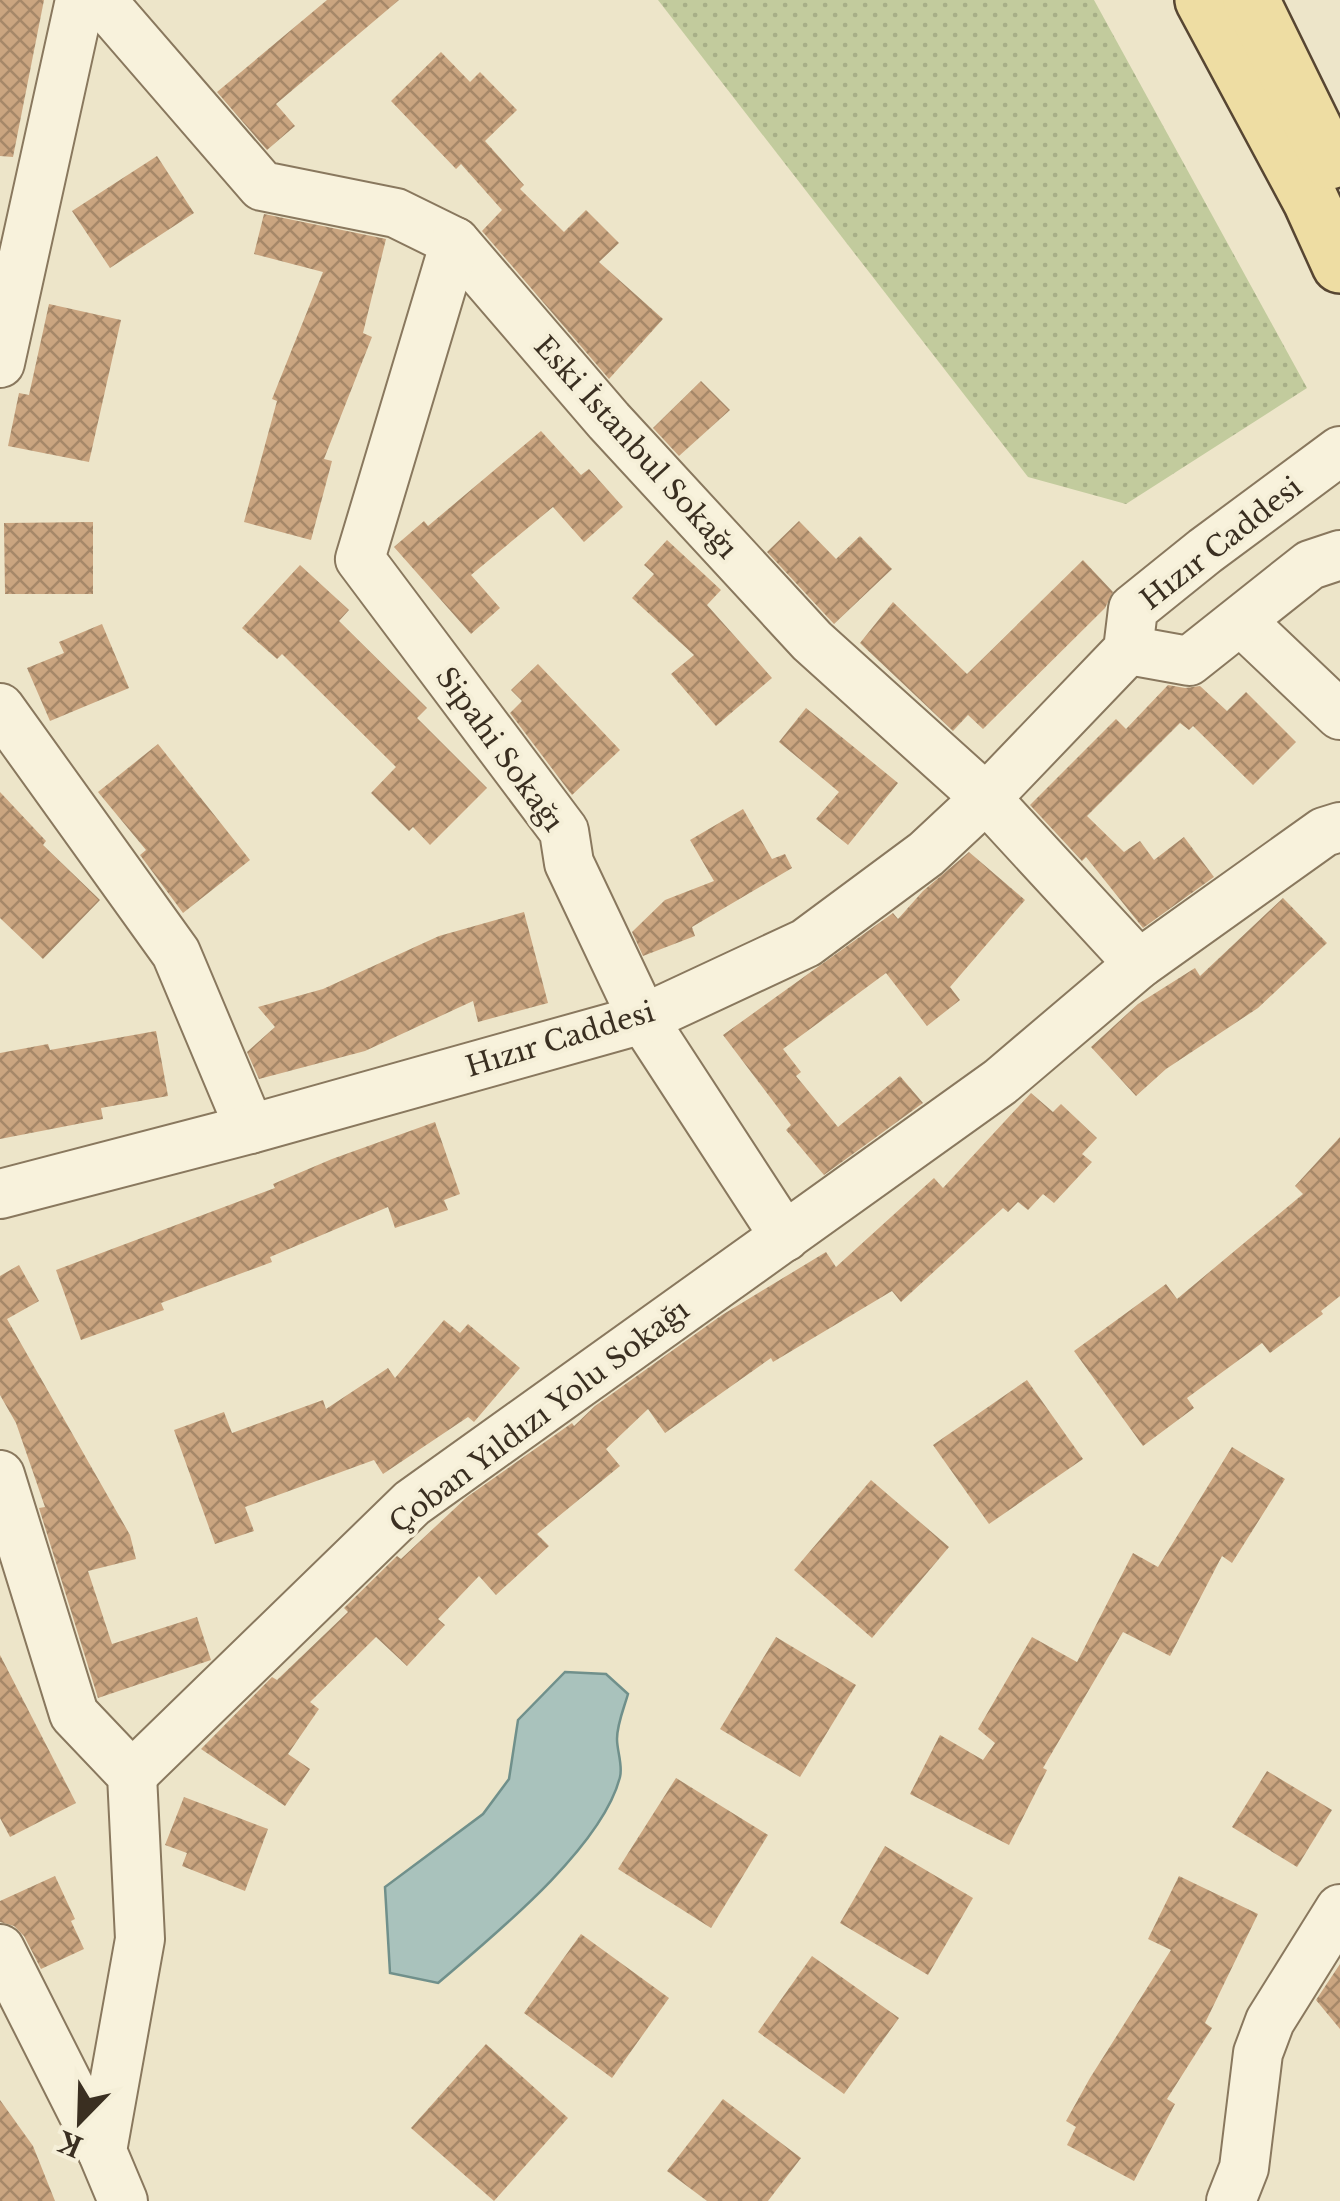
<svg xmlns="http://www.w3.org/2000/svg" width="1340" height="2201" viewBox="0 0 1340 2201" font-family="'Libre Baskerville',serif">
  <defs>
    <pattern id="grass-dots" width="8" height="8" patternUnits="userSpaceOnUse" patternTransform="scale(2.5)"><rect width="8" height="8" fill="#c2cb9d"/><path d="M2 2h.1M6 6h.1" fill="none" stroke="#a7af87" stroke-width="1.8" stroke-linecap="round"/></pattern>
    <pattern id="building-cross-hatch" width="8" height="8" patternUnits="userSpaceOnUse" patternTransform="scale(2.5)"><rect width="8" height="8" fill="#caa580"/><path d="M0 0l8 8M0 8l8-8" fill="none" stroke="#a58768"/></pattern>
  </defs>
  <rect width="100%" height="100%" fill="#ede5c9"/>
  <path fill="url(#grass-dots)" d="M658,0H1094L1307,388L1126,504L1028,477Z"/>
  <path fill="#a9c2bc" stroke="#70908b" stroke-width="2.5" d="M565,1672L606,1674L628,1694C624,1708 617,1724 617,1739C617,1751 623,1765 620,1777C602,1848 493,1936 438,1983L390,1973L385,1887L483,1814L509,1779L518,1720Z"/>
  <g fill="url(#building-cross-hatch)">
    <path d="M0,0H44L13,157L0,156Z"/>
    <path d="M327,0H399L276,104L295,126L267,150L217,92Z"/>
    <path d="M441,52L470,82L480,72L517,110L485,141L524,185L520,189L564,232L586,210L619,243L599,262L663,319L609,379L482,231L502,210L461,164L456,169L391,101Z"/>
    <path d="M157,156L194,213L110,268L72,211Z"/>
    <path d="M264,214L386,239L363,333L372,337L324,459L332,461L311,540L244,522L277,401L272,399L323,272L254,254Z"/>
    <path d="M49,304L121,320L89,462L8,446L19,393L29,395Z"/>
    <path d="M701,381L730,410L679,456L653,428Z"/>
    <path d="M541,431L581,475L589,469L623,507L584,542L553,507L471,575L500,608L471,634L394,547L424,521L428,526Z"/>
    <path d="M799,521L836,559L860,536L892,569L834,624L767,552Z"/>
    <path d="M93,522V594H5L4,523Z"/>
    <path d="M667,540L721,590L707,605L772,678L716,726L671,674L694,655L632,598L654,574L644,565Z"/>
    <path d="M1083,560L1113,592L1105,608L983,729L968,715L953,731L860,643L893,602L967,674Z"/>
    <path d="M300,565L349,610L339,621L427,708L417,718L487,788L430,845L413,827L409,831L371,793L396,767L282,654L277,659L242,628Z"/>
    <path d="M102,624L129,688L50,721L27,668L64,653L59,642Z"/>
    <path d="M538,664L620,750L572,795L510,713L522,701L511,690Z"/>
    <path d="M1168,685L1185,688L1200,686L1227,711L1246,692L1296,742L1253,785L1193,726L1189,730L1180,723L1087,816L1124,852L1140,841L1154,860L1184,837L1214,877L1143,928L1086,857L1082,861L1030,805L1116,719L1126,729Z"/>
    <path d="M806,708L898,783L848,845L816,819L839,792L779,742Z"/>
    <path d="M158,744L250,860L183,913L140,855L146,850L98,792Z"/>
    <path d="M0,792L46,841L43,845L100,900L43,959L0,918Z"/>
    <path d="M743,809L772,859L785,854L792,868L692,927L695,936L643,956L632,932L665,900L714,881L690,840Z"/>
    <path d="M969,852L1025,900L950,987L960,1000L927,1026L886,973L783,1049L801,1072L796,1076L838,1127L900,1076L923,1103L824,1175L786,1130L791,1125L723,1035L893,913L898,919L923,891Z"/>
    <path d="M1283,898L1327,943L1258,1008L1166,1069L1136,1096L1091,1047L1138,1004L1195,968L1200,976Z"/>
    <path d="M524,912L548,1003L478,1022L473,1001L365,1051L259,1079L247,1052L275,1027L258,1007L323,989L439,936Z"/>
    <path d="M156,1031L168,1096L101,1108L103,1119L0,1139V1053L48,1044L50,1050Z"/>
    <path d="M1031,1093L1053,1112L1061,1104L1097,1138L1082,1154L1092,1162L1054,1203L1043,1194L1028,1210L1018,1202L1008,1212L1003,1208L901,1302L892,1291L773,1362L771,1358L665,1433L648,1409L606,1449L620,1466L537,1534L549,1546L496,1595L479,1576L438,1619L445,1625L407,1666L376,1637L310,1702L319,1709L288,1754L310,1769L285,1806L201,1749L272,1677L277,1680L348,1612L344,1608L397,1556L401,1559L467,1497L572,1423L574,1426L595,1406L722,1315L826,1252L836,1267L934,1178L943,1188Z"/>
    <path d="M435,1122L460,1194L444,1200L448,1210L395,1228L388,1207L270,1257L272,1262L161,1303L164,1310L81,1340L56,1270L275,1188L273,1184L332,1159Z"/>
    <path d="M1340,1137V1296L1321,1311L1323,1314L1270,1353L1262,1343L1187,1398L1194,1408L1143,1446L1074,1351L1166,1284L1177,1299L1303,1194L1295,1186Z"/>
    <path d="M19,1265L39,1301L7,1319L130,1535L136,1559L88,1571L112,1644L197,1617L211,1660L98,1698L39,1508L45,1507L16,1423L0,1395V1276Z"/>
    <path d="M444,1320L460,1333L468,1324L520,1368L474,1422L468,1417L383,1474L374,1460L245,1507L254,1531L215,1544L174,1430L224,1412L232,1433L323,1400L326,1409L388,1368L395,1378Z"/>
    <path d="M1027,1380L1083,1459L989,1524L933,1445Z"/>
    <path d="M1232,1447L1285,1479L1232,1563L1222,1556L1170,1656L1123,1632L1043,1768L1047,1770L1009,1845L910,1794L940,1735L983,1760L995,1743L978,1729L1032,1637L1077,1662L1133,1553L1158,1567Z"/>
    <path d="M871,1480L949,1547L872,1638L794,1570Z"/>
    <path d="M776,1637L856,1685L800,1777L720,1729Z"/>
    <path d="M0,1655L76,1803L10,1837L0,1818Z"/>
    <path d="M1267,1771L1332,1810L1297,1867L1232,1827Z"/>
    <path d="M676,1778L768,1835L711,1928L618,1869Z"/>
    <path d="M184,1797L268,1829L245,1891L182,1866L187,1853L165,1845Z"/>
    <path d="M885,1846L973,1898L928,1975L840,1923Z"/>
    <path d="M55,1876L75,1919L71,1921L84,1949L41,1969L24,1936L14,1926L0,1922V1901Z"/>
    <path d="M1179,1876L1258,1914L1205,2023L1212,2028L1167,2099L1175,2104L1134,2181L1067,2145L1076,2127L1066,2121L1090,2078L1171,1950L1148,1939Z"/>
    <path d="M581,1934L669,1998L612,2078L524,2013Z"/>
    <path d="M812,1956L899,2018L844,2094L758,2032Z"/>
    <path d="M1340,1964V2029L1316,2000Z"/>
    <path d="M486,2044L568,2118L494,2201L411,2128Z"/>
    <path d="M723,2099L801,2158L768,2201H707L667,2171Z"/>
    <path d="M0,2100L33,2146L55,2201H0Z"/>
  </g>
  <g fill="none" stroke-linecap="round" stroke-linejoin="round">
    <defs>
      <g id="minor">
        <path d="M101,0L262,186L396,213L455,242L609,421L812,641L986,798L1139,964"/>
        <path d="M455,242L360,559L564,831L569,863L643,1019L785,1237"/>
        <path d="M0,363L80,0"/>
        <path d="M1241,621L1340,715"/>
        <path d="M1128,650L1189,661L1310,565L1340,555"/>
        <path d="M0,708L176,953L250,1129"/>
        <path d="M0,1194L250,1129L643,1019L806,943L926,854L986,798L1128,650L1133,609L1205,551L1340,451"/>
        <path d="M0,1475L74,1714L132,1775L140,1939L102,2151L123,2201"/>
        <path d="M132,1775L412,1503L1000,1082L1139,964L1324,832L1340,827"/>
        <path d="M0,1949L102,2151"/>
        <path d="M1231,2201L1244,2168L1258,2053L1270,2021L1340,1909"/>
      </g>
      <g id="major">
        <path d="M1203,0L1311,201L1340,265"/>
        <path d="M1251,0L1330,161"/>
      </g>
    </defs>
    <use href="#minor" stroke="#89785e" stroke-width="52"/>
    <use href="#major" stroke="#574632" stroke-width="60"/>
    <use href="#minor" stroke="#f8f2dc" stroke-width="48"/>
    <use href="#major" stroke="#eedda3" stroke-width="55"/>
  </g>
  <g text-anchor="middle" stroke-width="8" stroke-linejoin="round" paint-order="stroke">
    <g font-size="28" fill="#3a2f21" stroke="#f5efd8">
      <text transform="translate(636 447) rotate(48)" y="10">Eski İstanbul Sokağı</text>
      <text transform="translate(1221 543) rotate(-38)" y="10">Hızır Caddesi</text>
      <text transform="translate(500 749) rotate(54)" y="10">Sipahi Sokağı</text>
      <text transform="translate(560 1039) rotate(-17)" y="10">Hızır Caddesi</text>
      <text transform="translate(539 1416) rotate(-37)" y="10">Çoban Yıldızı Yolu Sokağı</text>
    </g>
  </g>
  <g transform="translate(80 2121) rotate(203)" stroke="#f5efd8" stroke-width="8" paint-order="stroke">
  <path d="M0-8L18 38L0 25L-18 38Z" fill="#3a2f21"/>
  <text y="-15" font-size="28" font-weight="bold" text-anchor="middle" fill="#3a2f21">K</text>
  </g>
</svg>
